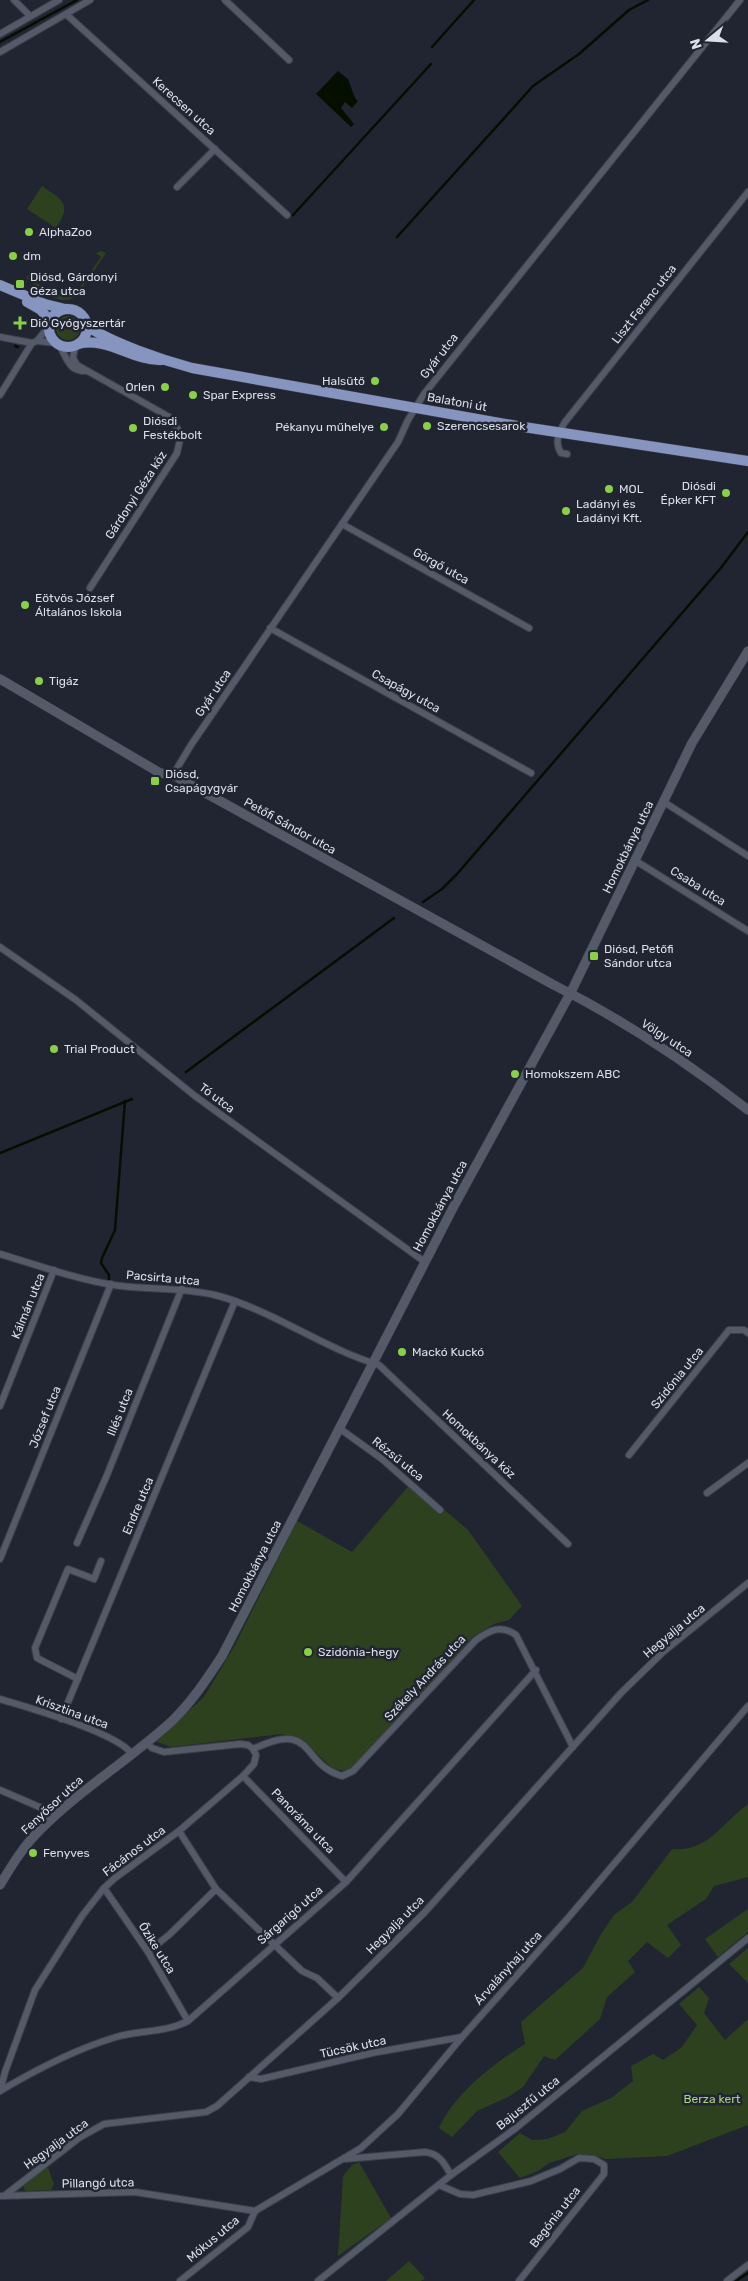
<svg xmlns="http://www.w3.org/2000/svg" width="748" height="2281" viewBox="0 0 748 2281" font-family="Rubik,sans-serif">
  <rect width="100%" height="100%" fill="#212531"/>
  <g fill="#2e411e">
    <path d="M42,186C64,201 72,204 56,228L27,209Z"/>
    <path d="M101,251L106,253L77,295C62,310 38,288 26,278L29,274L35,273L33,280L57,296L61,292L66,294L70,292L75,295L101,257L96,253Z"/>
    <circle cx="68" cy="328" r="12"/>
    <path d="M412,1482L468,1530L522,1606L509,1620L494,1624L474,1636L352,1772L333,1769L304,1741L282,1734L171,1747L155,1741L204,1697L235,1645L297,1521L352,1552Z"/>
    <path d="M748,1804V1877L714,1886L706,1899L667,1925L681,1945L668,1958L647,1942L628,1961L635,1972L607,1997L600,2019L555,2060L544,2056L523,2087L508,2097L477,2111L452,2137L439,2128C455,2093 493,2064 525,2044L521,2022L583,1968L601,1934L614,1915L632,1902L672,1849C708,1852 721,1824 748,1804Z"/>
    <path d="M748,1909V1932L718,1957L705,1939Z"/>
    <path d="M748,1948V1983L729,1964Z"/>
    <path d="M699,1987L709,1998L704,2013L725,2040L748,2019V2125L667,2156L606,2159L592,2155L578,2154L549,2163L538,2171L520,2178L498,2152L520,2133L532,2140L548,2139L565,2132L582,2111L611,2098L633,2081L631,2066L653,2054L663,2060L682,2047L697,2025L679,2004Z"/>
    <path d="M359,2162L391,2218L338,2256L343,2176L352,2165Z"/>
    <path d="M46,2168H48L54,2184L51,2190L25,2191L23,2185Z"/>
    <path d="M409,2261L425,2278L421,2281H386Z"/>
  </g>
  <path fill="#040f00" d="M338,71L348,79L355,98L358,101L352,108L345,102L341,108L354,124L351,127L316,94Z"/>
  <g fill="none" stroke-linecap="round" stroke-linejoin="round">
    <g stroke="#040f00" stroke-width="2.5">
      <path d="M0,42L77,0"/>
      <path d="M432,47L474,0"/>
      <path d="M293,215L431,64"/>
      <path d="M397,237L533,86L579,54L629,10L648,0"/>
      <path d="M15,346L18,347"/>
      <path d="M423,902L442,889L457,874L720,569L748,532"/>
      <path d="M186,1072L394,918"/>
      <path d="M0,1153L132,1099"/>
      <path d="M109,1280V1275L101,1263L102,1258L115,1230L125,1101"/>
      <path d="M736,2281L748,2273"/>
    </g>
    <defs>
      <g id="minor">
        <path d="M14,0L30,16"/>
        <path d="M225,0L289,60"/>
        <path d="M67,15L287,215"/>
        <path d="M0,34L59,0"/>
        <path d="M0,52L90,0"/>
        <path d="M177,187L215,149"/>
        <path d="M0,337L32,343"/>
        <path d="M37,341L56,343"/>
        <path d="M59,345C67,357 68,371 85,371"/>
        <path d="M75,346L73,358L77,365L171,418L181,435L177,453L90,588"/>
        <path d="M0,395L32,343L37,341L49,326"/>
        <path d="M567,454L561,453C554,442 559,432 565,422L748,192"/>
        <path d="M342,524L529,628"/>
        <path d="M270,628L531,773"/>
        <path d="M173,775L191,745L398,442L408,420L424,394L740,0"/>
        <path d="M664,802L748,856"/>
        <path d="M636,861L748,931"/>
        <path d="M0,947L76,1000L195,1096L425,1262"/>
        <path d="M0,1254C37,1265 75,1279 113,1285C147,1290 181,1287 215,1295C273,1310 322,1348 379,1365L568,1544"/>
        <path d="M0,1406L54,1270"/>
        <path d="M339,1428L382,1459L440,1510"/>
        <path d="M629,1455L729,1330H744L748,1333"/>
        <path d="M707,1493L748,1463"/>
        <path d="M77,1543L107,1475L182,1288"/>
        <path d="M0,1559L111,1284"/>
        <path d="M78,1679L37,1658L35,1648L68,1569L94,1579L101,1561"/>
        <path d="M0,1699C29,1708 115,1732 131,1753"/>
        <path d="M61,1719L235,1301"/>
        <path d="M253,1749C315,1719 300,1764 342,1776L353,1771L476,1640C490,1630 501,1624 516,1635L573,1747"/>
        <path d="M243,1776L346,1882"/>
        <path d="M0,1790L44,1809L54,1817"/>
        <path d="M179,1831L216,1889L302,1971L317,1978L338,1998"/>
        <path d="M104,1888L148,1952L188,2021"/>
        <path d="M148,1952L170,1934L216,1889"/>
        <path d="M249,2077L261,2079L372,2053L462,2037"/>
        <path d="M0,2091C37,2069 76,2049 116,2037C140,2030 165,2033 188,2021L346,1882L536,1670"/>
        <path d="M0,2091L5,2072L35,1990L82,1916L104,1888L115,1878L179,1831L243,1776L254,1764L256,1755L253,1749L248,1745L240,1744L164,1752L152,1748L146,1742"/>
        <path d="M345,2159L425,2152C440,2154 444,2163 451,2175"/>
        <path d="M439,2185L460,2194L473,2195L531,2181L560,2169L579,2158L594,2159L604,2165V2174L519,2281"/>
        <path d="M0,2196L135,2192L255,2211"/>
        <path d="M4,2196L79,2138L104,2124L206,2112L217,2106L338,1998L424,1913L621,1693L662,1653L748,1583"/>
        <path d="M255,2211L361,2148L398,2114L462,2037L568,1918L748,1706"/>
        <path d="M180,2281L248,2227L255,2211"/>
        <path d="M318,2281L451,2175L516,2128L748,1938"/>
        <path d="M727,2281L748,2265"/>
      </g>
      <g id="tertiary">
        <path d="M0,679L160,773L173,775L552,984C620,1018 687,1062 748,1110"/>
        <path d="M0,1885C12,1865 24,1845 41,1829C81,1789 129,1760 171,1722C191,1703 207,1679 222,1656L455,1204L571,992L692,743L748,651"/>
      </g>
      <g id="primary">
        <path d="M0,285L45,304L65,309"/>
        <path d="M27,302L41,310L50,321"/>
        <circle cx="68" cy="328" r="19"/>
        <path d="M87,326C112,343 162,360 192,368L517,426L748,461"/>
        <path d="M78,344C107,336 133,361 161,360"/>
      </g>
    </defs>
    <use href="#minor" stroke="#3c404b" stroke-width="8"/>
    <use href="#tertiary" stroke="#3c404b" stroke-width="10"/>
    <use href="#primary" stroke="#3c404b" stroke-width="11"/>
    <use href="#minor" stroke="#555a69" stroke-width="6"/>
    <use href="#tertiary" stroke="#555a69" stroke-width="9"/>
    <use href="#primary" stroke="#8694c0" stroke-width="10"/>
  </g>
  <g fill="#89cf48" stroke="#212531" stroke-width="2">
    <circle cx="29" cy="232" r="5"/>
    <circle cx="13" cy="256" r="5"/>
    <rect x="15" y="279" width="10" height="10" rx="2.5"/>
    <path d="M17.5 315.5h5v5h5v5h-5v5h-5v-5h-5v-5h5z"/>
    <circle cx="375" cy="381" r="5"/>
    <circle cx="165" cy="387" r="5"/>
    <circle cx="193" cy="395" r="5"/>
    <circle cx="427" cy="426" r="5"/>
    <circle cx="384" cy="427" r="5"/>
    <circle cx="133" cy="428" r="5"/>
    <circle cx="609" cy="489" r="5"/>
    <circle cx="726" cy="493" r="5"/>
    <circle cx="566" cy="511" r="5"/>
    <circle cx="25" cy="605" r="5"/>
    <circle cx="39" cy="681" r="5"/>
    <rect x="150" y="776" width="10" height="10" rx="2.5"/>
    <rect x="589" y="951" width="10" height="10" rx="2.5"/>
    <circle cx="54" cy="1049" r="5"/>
    <circle cx="515" cy="1074" r="5"/>
    <circle cx="402" cy="1352" r="5"/>
    <circle cx="308" cy="1652" r="5"/>
    <circle cx="33" cy="1853" r="5"/>
  </g>
  <g text-anchor="middle" stroke-width="5" stroke-linejoin="round" paint-order="stroke">
    <g font-size="12" fill="#dcdfe8" stroke="#212531">
      <text transform="translate(184 106) rotate(42)" y="4">Kerecsen utca</text>
      <text transform="translate(644 304) rotate(-52)" y="4">Liszt Ferenc utca</text>
      <text transform="translate(439 356) rotate(-52)" y="4">Gyár utca</text>
      <text transform="translate(457 402) rotate(10)" y="4">Balatoni út</text>
      <text transform="translate(136 495) rotate(-57)" y="4">Gárdonyi Géza köz</text>
      <text transform="translate(441 566) rotate(29)" y="4">Görgő utca</text>
      <text transform="translate(406 691) rotate(29)" y="4">Csapágy utca</text>
      <text transform="translate(213 693) rotate(-56)" y="4">Gyár utca</text>
      <text transform="translate(290 826) rotate(29)" y="4">Petőfi Sándor utca</text>
      <text transform="translate(628 847) rotate(-64)" y="4">Homokbánya utca</text>
      <text transform="translate(698 886) rotate(32)" y="4">Csaba utca</text>
      <text transform="translate(667 1038) rotate(33)" y="4">Völgy utca</text>
      <text transform="translate(217 1098) rotate(37)" y="4">Tó utca</text>
      <text transform="translate(440 1206) rotate(-62)" y="4">Homokbánya utca</text>
      <text transform="translate(163 1278) rotate(5)" y="4">Pacsirta utca</text>
      <text transform="translate(28 1306) rotate(-68)" y="4">Kálmán utca</text>
      <text transform="translate(677 1378) rotate(-51)" y="4">Szidónia utca</text>
      <text transform="translate(120 1412) rotate(-68)" y="4">Illés utca</text>
      <text transform="translate(45 1417) rotate(-68)" y="4">József utca</text>
      <text transform="translate(479 1444) rotate(43)" y="4">Homokbánya köz</text>
      <text transform="translate(398 1459) rotate(39)" y="4">Rézsű utca</text>
      <text transform="translate(138 1506) rotate(-67)" y="4">Endre utca</text>
      <text transform="translate(255 1566) rotate(-63)" y="4">Homokbánya utca</text>
      <text transform="translate(674 1631) rotate(-40)" y="4">Hegyalja utca</text>
      <text transform="translate(425 1678) rotate(-47)" y="4">Székely András utca</text>
      <text transform="translate(72 1712) rotate(20)" y="4">Krisztina utca</text>
      <text transform="translate(52 1805) rotate(-43)" y="4">Fenyősor utca</text>
      <text transform="translate(303 1821) rotate(46)" y="4">Panoráma utca</text>
      <text transform="translate(134 1851) rotate(-37)" y="4">Fácános utca</text>
      <text transform="translate(290 1915) rotate(-41)" y="4">Sárgarigó utca</text>
      <text transform="translate(395 1925) rotate(-45)" y="4">Hegyalja utca</text>
      <text transform="translate(157 1948) rotate(58)" y="4">Őzike utca</text>
      <text transform="translate(508 1968) rotate(-48)" y="4">Árvalányhaj utca</text>
      <text transform="translate(353 2047) rotate(-12)" y="4">Tücsök utca</text>
      <text transform="translate(528 2103) rotate(-39)" y="4">Bajuszfű utca</text>
      <text transform="translate(56 2144) rotate(-36)" y="4">Hegyalja utca</text>
      <text transform="translate(98 2183) rotate(-1)" y="4">Pillangó utca</text>
      <text transform="translate(555 2217) rotate(-52)" y="4">Begónia utca</text>
      <text transform="translate(213 2239) rotate(-40)" y="4">Mókus utca</text>
    </g>
    <g font-size="12" fill="#dcdfe8" stroke="#212531" text-anchor="start">
      <text x="39" y="236">AlphaZoo</text>
      <text x="23" y="260">dm</text>
      <text x="30" y="281">Diósd, Gárdonyi<tspan x="30" dy="14">Géza utca</tspan></text>
      <text x="30" y="327">Dió Gyógyszertár</text>
      <text x="365" y="385" text-anchor="end">Halsütő</text>
      <text x="155" y="391" text-anchor="end">Orlen</text>
      <text x="203" y="399">Spar Express</text>
      <text x="143" y="425">Diósdi<tspan x="143" dy="14">Festékbolt</tspan></text>
      <text x="437" y="430">Szerencsesarok</text>
      <text x="374" y="431" text-anchor="end">Pékanyu műhelye</text>
      <text x="716" y="490" text-anchor="end">Diósdi<tspan x="716" dy="14">Épker KFT</tspan></text>
      <text x="619" y="493">MOL</text>
      <text x="576" y="508">Ladányi és<tspan x="576" dy="14">Ladányi Kft.</tspan></text>
      <text x="35" y="602">Eötvös József<tspan x="35" dy="14">Általános Iskola</tspan></text>
      <text x="49" y="685">Tigáz</text>
      <text x="165" y="778">Diósd,<tspan x="165" dy="14">Csapágygyár</tspan></text>
      <text x="604" y="953">Diósd, Petőfi<tspan x="604" dy="14">Sándor utca</tspan></text>
      <text x="64" y="1053">Trial Product</text>
      <text x="525" y="1078">Homokszem ABC</text>
      <text x="412" y="1356">Mackó Kuckó</text>
      <text x="318" y="1656">Szidónia-hegy</text>
      <text x="43" y="1857">Fenyves</text>
    </g>
    <g font-size="12" fill="#a7d385" stroke="#212531">
      <text x="712" y="2103">Berza kert</text>
    </g>
  </g>
  <g transform="translate(708 40) rotate(252)" stroke="#212531" stroke-width="4" paint-order="stroke">
  <path d="M0-4L9 19L0 12L-9 19Z" fill="#dcdfe8"/>
  <text y="-8" font-size="14" font-weight="bold" text-anchor="middle" fill="#dcdfe8">N</text>
  </g>
</svg>
